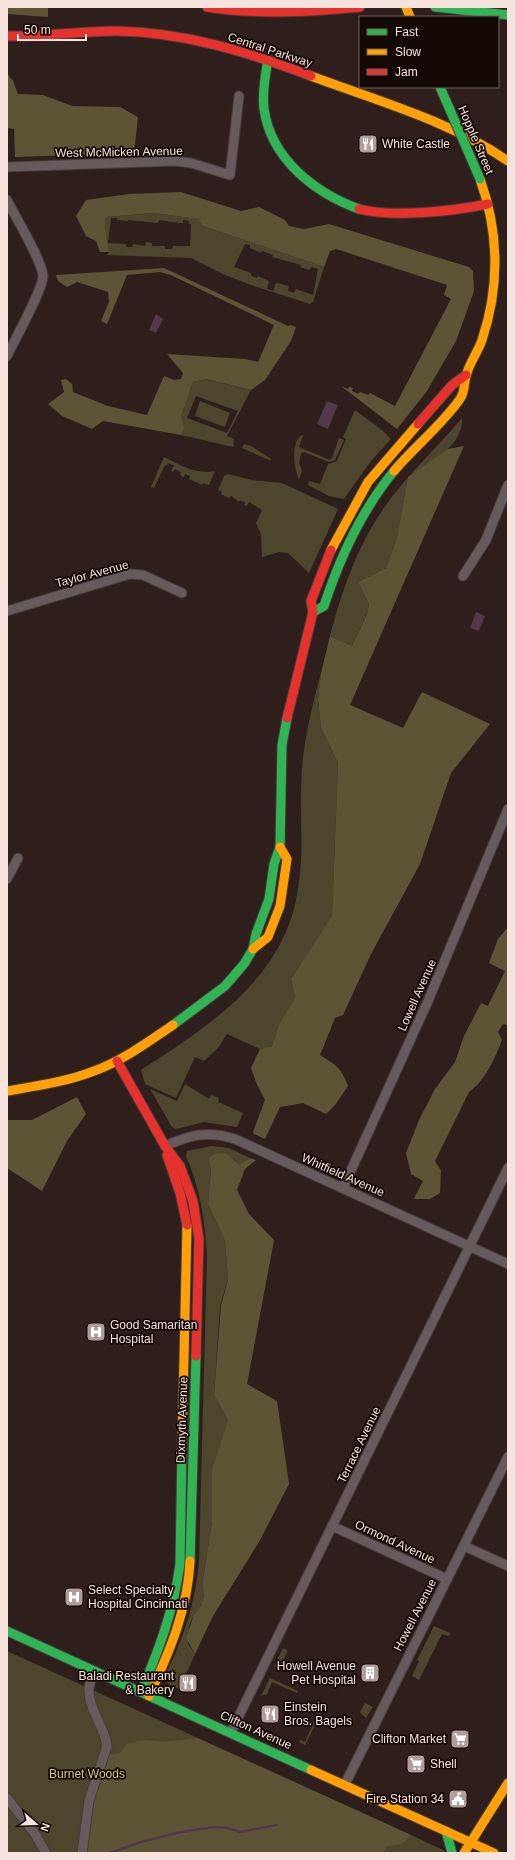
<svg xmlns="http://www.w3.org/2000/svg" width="515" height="1860" viewBox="0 0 515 1860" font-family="Helvetica,sans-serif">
  <rect width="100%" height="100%" fill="#2e1f1c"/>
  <g fill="#4d462c" fill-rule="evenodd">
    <path d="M153,213L198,219L203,226L324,267L313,302L310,304L251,285L225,275L191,258L107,255L109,252L105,225L106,217ZM111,218H117V220L128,221V220L158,223L159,220L179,223H183V220L189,221V224H191L190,246H173L172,249H165V246H152V243L146,242L145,246L133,244L132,247H126V244L108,243ZM245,244L250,245V248L261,253L262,251L273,255L272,257L301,265L300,267L309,270L312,267L318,269L313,295L296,289L294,293L288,291L289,286L276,283L273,291L267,289L269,281L258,276L257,278L251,276V273L234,267Z"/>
    <path d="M205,379L251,390L227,436L234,439L233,447L181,435L183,427L181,417L193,382ZM196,396L238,411L227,433L187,418Z"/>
    <path d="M200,401L230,413L225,427L195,416Z"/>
    <path d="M355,410L382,430L391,439L371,461L344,499L329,496L308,485L309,481L320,484L328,464L337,461L346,439L343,437Z"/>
    <path d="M462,418C464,447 428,463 408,477L397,537L386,568L358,582L369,604L367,613L352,646L330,636C342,590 358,544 386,505C408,474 437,448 462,418Z"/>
    <path d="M302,435H303L299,447L330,460L332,458L339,438L344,440L335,460L329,462L304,452L301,453L299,463L302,471L299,479C294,468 290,443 302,435Z"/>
    <path d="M244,444L251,446L270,458L271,461L242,448Z"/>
    <path d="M164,457C181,465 196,475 215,471L209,485L203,483L202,485L189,479L190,476L185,474L184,477L180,475L181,472L175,469L173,472L171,471L174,465L168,463L167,466L165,465L154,488L151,487Z"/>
    <path d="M228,474L252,480L282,483L338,509L309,573L288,553L279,552L262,557L261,534L256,523L262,510L249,502L247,506L244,505L245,502L240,500L239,502L231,496L229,498L221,494L222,492L218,490L224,476Z"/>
    <path d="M321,673L318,700L321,728L338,763L332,917L291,979L295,998L280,1022L272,1046L260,1049L227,1034L218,1048L204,1061L195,1057L176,1098L145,1084L141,1070C210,1025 285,978 298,889C304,855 300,820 301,786C302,748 311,709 321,673Z"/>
    <path d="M185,1084L209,1099L211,1095L219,1098L218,1102L243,1113L237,1127L204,1122L176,1129L172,1127L150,1089L177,1101Z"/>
    <path d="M212,1146L229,1148L250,1158L239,1164C231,1156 225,1155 214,1154L208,1158L211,1168L208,1202L225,1241L228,1279L220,1306L214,1395L228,1420L212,1469V1522L202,1585L204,1596L201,1606L194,1615L189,1626L188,1644L195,1654L179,1689L168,1684L165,1676C184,1636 195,1606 199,1561L207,1255C205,1220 200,1188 186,1156L187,1151Z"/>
    <path d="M434,1626L450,1633V1635L448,1636L442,1634L419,1680L412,1676L419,1661L417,1660Z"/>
    <path d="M283,1648L288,1651L278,1669L274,1667Z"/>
    <path d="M7,1651L411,1835L443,1850L445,1853H7Z"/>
    <path d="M270,1678L298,1691L297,1693L272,1682L267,1694L261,1696Z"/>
    <path d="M365,1703L373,1707L366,1718L360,1712Z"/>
    <path d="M320,1708L323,1709L305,1745L299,1742L300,1740L305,1742Z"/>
  </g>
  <g fill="#5d5436">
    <path d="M7,7H48V17L7,14Z"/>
    <path d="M7,73L13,81L18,94L43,95L72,106L120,107L138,117L134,153L15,157L14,129L7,128Z"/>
    <path d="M181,192L241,211L259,207L285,220L289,226L304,229L329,224L469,267L473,271L474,291L456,341L427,391L397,429L341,386L348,389L349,387L353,388L352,391L358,394L360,392L368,395L370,393L395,406L451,299L444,295L447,285L336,249L330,251L324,267L203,226L198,219L153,213L106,217L105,226L109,252H100L96,241L86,236L76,216L86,200L129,194Z"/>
    <path d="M164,268L288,326L290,325L296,327L291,341L265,380L251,390L206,379L193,382L181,417L184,427L181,435L103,421L92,429L62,416L48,404L64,392L61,380L66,379L72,384L73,392L108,406L147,415L164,376L174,380L181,379L183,373L167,354L245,359L258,362L274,325L171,275L160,272L127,275L107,324L101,321L109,302L108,292L77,282L67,287L58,281L56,275Z"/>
    <path d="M464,446L350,705L403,728L422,692L490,724L451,773L420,864L371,954L343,1015L335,1018L320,1055C336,1065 341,1067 348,1086L335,1105L326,1114L303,1103L280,1107L265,1139L254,1134L253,1132L265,1100L256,1082L251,1068L260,1049L272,1046L280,1022L295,998L291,979L332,916L338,763L321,728L318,700L321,673L330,636L352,646L367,614L369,604L358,582L386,568L397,537L408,477L448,449Z"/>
    <path d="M508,927V1025L503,1024L498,1032L502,1040C495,1058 485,1081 469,1092L435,1161L441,1171L440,1193L430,1199H414L423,1181L411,1174L406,1153L419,1120L435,1089L455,1062L464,1036L481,1003L488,1006L505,971L489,963L498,939Z"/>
    <path d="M77,1097L86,1114L67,1141L42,1191L7,1168V1120H32Z"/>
    <path d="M225,1153L239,1164L250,1158L256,1160L245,1169L237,1190L249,1214L274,1240L247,1384L277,1401L289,1484L259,1542L213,1616L195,1654L186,1638L194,1615L201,1606L204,1596L202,1585L212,1522V1469L228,1420L214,1395L221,1306L228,1279L225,1241L208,1203L211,1168L208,1158L214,1154Z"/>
    <path d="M197,1738L411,1835L402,1844L387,1846L383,1853H88L89,1827L94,1800L109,1755L120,1753L127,1744L144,1740L165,1742Z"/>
  </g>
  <g fill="#53384c">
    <path d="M156,314L163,319L156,333L149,330Z"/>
    <path d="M327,401L338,405L328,429L317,424Z"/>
    <path d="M476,612L485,616L479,631L470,628Z"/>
  </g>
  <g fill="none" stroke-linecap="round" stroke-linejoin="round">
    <path stroke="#53384c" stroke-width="2.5" d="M110,1853L141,1842L176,1833L213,1827L227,1828L240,1832L276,1825"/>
    <defs>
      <g id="street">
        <path d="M7,167L175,161L191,163L230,175L239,96"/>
        <path d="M7,200C16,218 40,257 43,275C44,288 14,341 7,356"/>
        <path d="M463,576L486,540L508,485"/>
        <path d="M7,611L130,574L143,575L182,593"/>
        <path d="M7,879L18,858"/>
        <path d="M165,1146C190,1135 208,1130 235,1139L508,1264"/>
        <path d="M343,1188L428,1001L508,809"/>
        <path d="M332,1526L447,1579"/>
        <path d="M464,1546L508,1566"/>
        <path d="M231,1732L508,1168"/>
        <path d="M345,1784L508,1457"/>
        <path d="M7,1798L35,1834L46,1853"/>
        <path d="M82,1853L89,1801L107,1746C105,1727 88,1709 89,1689C89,1683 93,1677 95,1671"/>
      </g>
      <g id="fast">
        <path d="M435,7L508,15"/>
        <path d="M268,60C265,76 262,93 264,109C271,159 315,193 359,209"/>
        <path d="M313,612L324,606C340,557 361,511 394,471"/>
        <path d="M173,1025L225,986L244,964L253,949L256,934L269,899L274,864L280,847L282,745L287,718"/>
        <path d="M190,1561L196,1356"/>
        <path d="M7,1631L311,1770"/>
        <path d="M141,1692C159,1650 174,1609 180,1564L182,1447"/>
        <path d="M446,1831L452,1853"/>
      </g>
      <g id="slow">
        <path d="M406,7L410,17"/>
        <path d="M311,76C378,101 448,120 508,161"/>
        <path d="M394,471C415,446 441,426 460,399C466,390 463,383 467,373C470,362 478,352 482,340C500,286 499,232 480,179"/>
        <path d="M331,550L368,482L418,424"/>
        <path d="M253,949L268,937L280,906L287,859L280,847"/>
        <path d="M7,1091C36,1086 66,1082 94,1071C122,1061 148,1042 173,1025"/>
        <path d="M182,1447L187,1225"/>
        <path d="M149,1696C169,1653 188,1609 190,1561"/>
        <path d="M311,1770L494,1853"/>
        <path d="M464,1853L508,1783"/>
      </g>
      <g id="jam">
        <path d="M207,7C258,15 309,12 360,7"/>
        <path d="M7,36C44,37 80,31 116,31C184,32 248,52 311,76"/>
        <path d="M359,209C393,218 454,211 488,204"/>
        <path d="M418,424L452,385L466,375"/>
        <path d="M287,718L313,612L311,601L331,550"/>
        <path d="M117,1061L165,1146L180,1166L193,1201L199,1239L196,1356"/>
        <path d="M167,1155L180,1193L187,1225"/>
      </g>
    </defs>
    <use href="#street" stroke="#483b39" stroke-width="11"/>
    <use href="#fast" stroke="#483b39" stroke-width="11"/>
    <use href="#slow" stroke="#483b39" stroke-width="11"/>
    <use href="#jam" stroke="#483b39" stroke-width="11"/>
    <use href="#street" stroke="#675a5c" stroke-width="9"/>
    <use href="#fast" stroke="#30b455" stroke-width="9"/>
    <use href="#slow" stroke="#ff9f0a" stroke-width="9"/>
    <use href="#jam" stroke="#e5322d" stroke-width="9"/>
    <defs>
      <path id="fast-bridge" d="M440,87L480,179"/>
    </defs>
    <use href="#fast-bridge" stroke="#483b39" stroke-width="11" stroke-linecap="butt"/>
    <use href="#fast-bridge" stroke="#30b455" stroke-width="9"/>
  </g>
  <defs>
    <symbol id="restaurant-square" viewBox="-11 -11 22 22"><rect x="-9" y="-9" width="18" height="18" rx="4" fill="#b19e9a" stroke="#150906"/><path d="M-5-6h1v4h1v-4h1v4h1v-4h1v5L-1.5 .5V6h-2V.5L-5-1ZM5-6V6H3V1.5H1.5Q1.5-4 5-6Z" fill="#fff"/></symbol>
    <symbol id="hospital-square" viewBox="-11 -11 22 22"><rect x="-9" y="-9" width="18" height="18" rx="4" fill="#b19e9a" stroke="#150906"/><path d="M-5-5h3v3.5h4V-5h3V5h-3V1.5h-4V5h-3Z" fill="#fff"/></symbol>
    <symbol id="building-square" viewBox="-11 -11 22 22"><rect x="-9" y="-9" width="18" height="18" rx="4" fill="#b19e9a" stroke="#150906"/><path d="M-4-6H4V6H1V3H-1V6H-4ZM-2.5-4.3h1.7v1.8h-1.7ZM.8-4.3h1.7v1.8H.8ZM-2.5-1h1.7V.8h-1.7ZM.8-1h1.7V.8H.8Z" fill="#fff"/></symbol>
    <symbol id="supermarket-square" viewBox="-11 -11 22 22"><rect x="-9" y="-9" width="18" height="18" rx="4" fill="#b19e9a" stroke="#150906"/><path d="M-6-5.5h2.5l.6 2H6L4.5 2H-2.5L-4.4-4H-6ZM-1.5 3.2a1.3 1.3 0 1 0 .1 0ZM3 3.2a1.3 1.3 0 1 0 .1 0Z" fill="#fff"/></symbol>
    <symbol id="civic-square" viewBox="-11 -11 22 22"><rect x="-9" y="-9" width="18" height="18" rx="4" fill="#b19e9a" stroke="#150906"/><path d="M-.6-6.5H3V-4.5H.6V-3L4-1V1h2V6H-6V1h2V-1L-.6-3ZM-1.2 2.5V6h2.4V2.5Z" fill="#fff"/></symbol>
  </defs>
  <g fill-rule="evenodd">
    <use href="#restaurant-square" x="357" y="133" width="22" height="22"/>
    <use href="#hospital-square" x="85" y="1321" width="22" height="22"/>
    <use href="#hospital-square" x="63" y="1586" width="22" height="22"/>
    <use href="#building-square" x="359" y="1662" width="22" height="22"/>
    <use href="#restaurant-square" x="177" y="1672" width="22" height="22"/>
    <use href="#restaurant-square" x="259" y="1703" width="22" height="22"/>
    <use href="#supermarket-square" x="449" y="1728" width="22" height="22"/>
    <use href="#supermarket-square" x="405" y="1753" width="22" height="22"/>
    <use href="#civic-square" x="447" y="1788" width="22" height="22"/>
  </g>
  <g text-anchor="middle" stroke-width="3.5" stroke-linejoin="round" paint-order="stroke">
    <g font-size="12" fill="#f7e3de" stroke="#150906">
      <text transform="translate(270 50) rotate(18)" y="4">Central Parkway</text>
      <text transform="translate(476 140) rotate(67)" y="4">Hopple Street</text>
      <text transform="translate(119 152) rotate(-1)" y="4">West McMicken Avenue</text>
      <text transform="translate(92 574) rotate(-15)" y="4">Taylor Avenue</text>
      <text transform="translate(417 995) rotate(-66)" y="4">Lowell Avenue</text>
      <text transform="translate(343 1175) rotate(24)" y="4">Whitfield Avenue</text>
      <text transform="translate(182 1420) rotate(-88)" y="4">Dixmyth Avenue</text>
      <text transform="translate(359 1445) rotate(-64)" y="4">Terrace Avenue</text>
      <text transform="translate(395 1542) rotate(25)" y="4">Ormond Avenue</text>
      <text transform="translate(415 1615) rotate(-63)" y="4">Howell Avenue</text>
      <text transform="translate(256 1730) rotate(24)" y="4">Clifton Avenue</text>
    </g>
    <g font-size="12" fill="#f7e3de" stroke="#150906" text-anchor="start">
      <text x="382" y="148">White Castle</text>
      <text x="110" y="1329">Good Samaritan<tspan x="110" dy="14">Hospital</tspan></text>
      <text x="88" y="1594">Select Specialty<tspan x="88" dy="14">Hospital Cincinnati</tspan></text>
      <text x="356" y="1670" text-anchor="end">Howell Avenue<tspan x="356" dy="14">Pet Hospital</tspan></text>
      <text x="174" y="1680" text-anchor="end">Baladi Restaurant<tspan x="174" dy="14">&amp; Bakery</tspan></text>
      <text x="284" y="1711">Einstein<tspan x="284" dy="14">Bros. Bagels</tspan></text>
      <text x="446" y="1743" text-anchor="end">Clifton Market</text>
      <text x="430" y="1768">Shell</text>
      <text x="444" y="1803" text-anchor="end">Fire Station 34</text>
    </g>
    <g font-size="12" fill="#d2c587" stroke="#150906">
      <text x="87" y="1778">Burnet Woods</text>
    </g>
  </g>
  <rect width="515" height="1860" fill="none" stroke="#f7e3de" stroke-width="16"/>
  <rect x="359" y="16" width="140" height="72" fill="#150906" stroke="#6f605c"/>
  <rect x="367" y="29" width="20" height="6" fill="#30b455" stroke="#6f605c"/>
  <text x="395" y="36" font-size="12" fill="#f7e3de">Fast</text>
  <rect x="367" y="49" width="20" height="6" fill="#ff9f0a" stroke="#6f605c"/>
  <text x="395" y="56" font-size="12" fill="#f7e3de">Slow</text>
  <rect x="367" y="69" width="20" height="6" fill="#e5322d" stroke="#6f605c"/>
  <text x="395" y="76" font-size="12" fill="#f7e3de">Jam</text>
  <g transform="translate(36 1824) rotate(110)" stroke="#150906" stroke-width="3" paint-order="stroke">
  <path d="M0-3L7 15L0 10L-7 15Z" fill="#f7e3de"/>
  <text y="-6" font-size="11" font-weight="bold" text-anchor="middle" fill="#f7e3de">N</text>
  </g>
  <path d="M18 34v6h68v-6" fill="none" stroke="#f7e3de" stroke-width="2"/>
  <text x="24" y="34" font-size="12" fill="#f7e3de" stroke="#150906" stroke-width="3" paint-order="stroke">50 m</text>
</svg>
